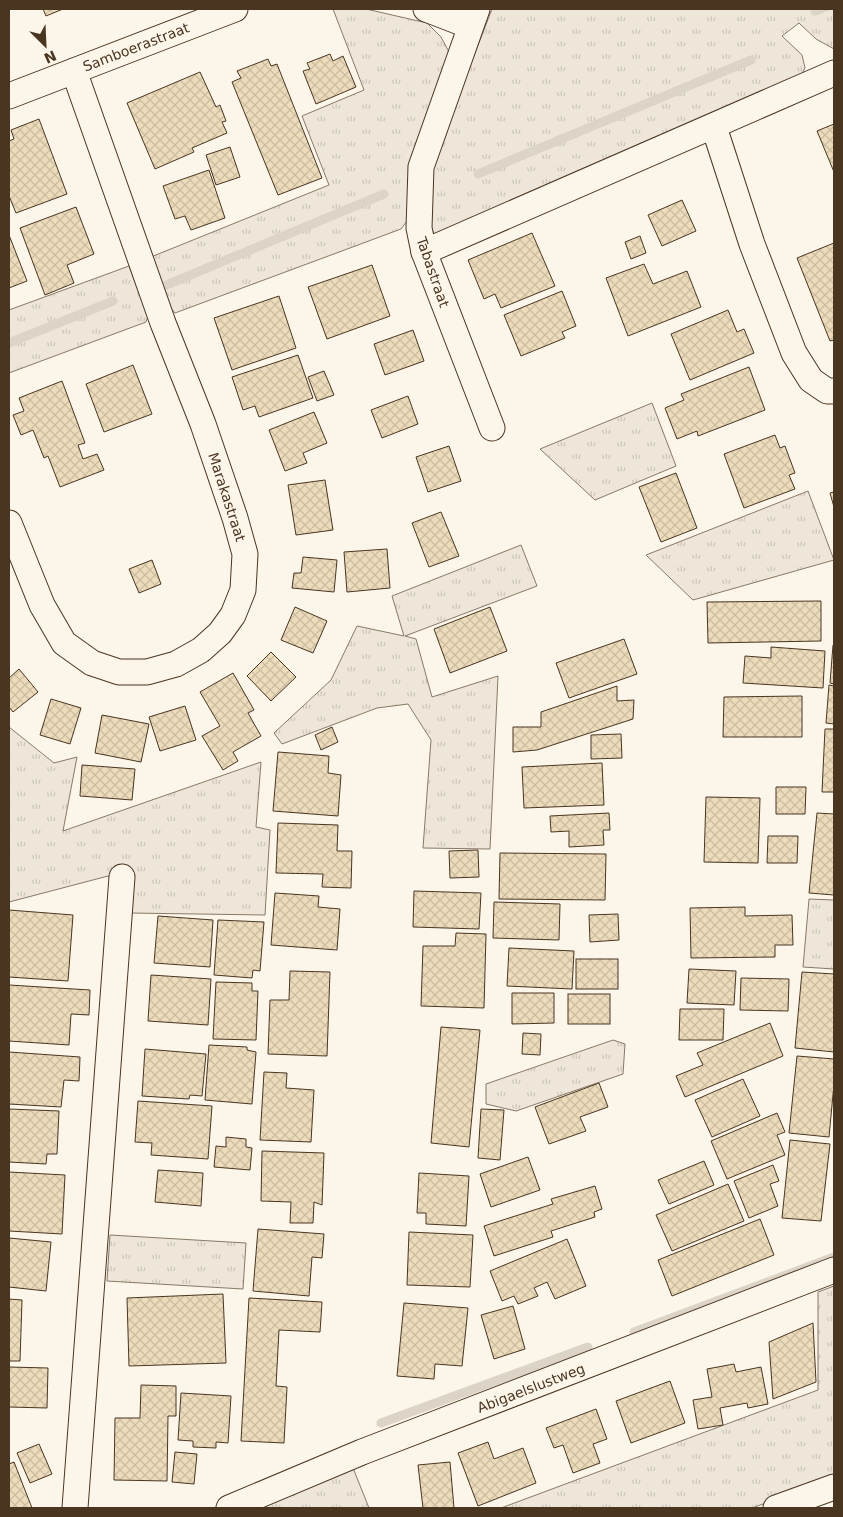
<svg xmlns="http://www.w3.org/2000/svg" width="843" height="1517" viewBox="0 0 843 1517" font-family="'DejaVu Sans',sans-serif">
  <defs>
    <pattern id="grass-tufts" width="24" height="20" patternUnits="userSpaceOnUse" patternTransform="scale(1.25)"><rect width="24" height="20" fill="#ede6d9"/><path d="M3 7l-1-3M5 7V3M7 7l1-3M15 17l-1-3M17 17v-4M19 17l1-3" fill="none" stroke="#cdc6ba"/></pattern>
    <pattern id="building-cross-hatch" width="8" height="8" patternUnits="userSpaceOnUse" patternTransform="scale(1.25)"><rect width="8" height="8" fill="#ecdcbc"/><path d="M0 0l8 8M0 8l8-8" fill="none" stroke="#ccbda1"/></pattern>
  </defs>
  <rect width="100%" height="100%" fill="#fbf6e9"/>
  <g fill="url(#grass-tufts)" stroke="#887966">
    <path d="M333,9H366L427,23L441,37L449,52L407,221L401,229L175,313L168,305L151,257L329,185L302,116L364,90Z"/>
    <path d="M492,9H814L816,11L834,9V49L816,39L799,23L782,36L802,55L805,68L797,82L434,234L430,224L432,164Z"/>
    <path d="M129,266L148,316L146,322L9,373V310Z"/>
    <path d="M652,403L676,466L595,500L540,449Z"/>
    <path d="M808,491L834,560L693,600L646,555Z"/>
    <path d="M521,545L537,586L405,636L416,639L432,697L498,676L490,849L423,848L431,740L408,704L377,708L282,744L274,733L331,680L357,626L404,636L392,596Z"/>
    <path d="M9,727L54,763L77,757L63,831L261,762L256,827L270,830L265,915L129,913L131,870L9,902Z"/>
    <path d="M809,899L834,900V969L803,967Z"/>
    <path d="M613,1040L625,1044L623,1074L516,1111L486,1104V1084Z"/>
    <path d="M110,1235L246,1243L243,1289L107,1281Z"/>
    <path d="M834,1286V1478L752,1508H501L818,1390V1292Z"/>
    <path d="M353,1468L369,1508H253Z"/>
  </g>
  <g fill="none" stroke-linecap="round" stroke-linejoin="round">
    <g stroke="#dcd4c6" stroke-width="9">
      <path d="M815,11L821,9"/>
      <path d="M478,174L751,60"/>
      <path d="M164,286L384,194"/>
      <path d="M9,343L113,301"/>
      <path d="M634,1332L834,1257"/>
      <path d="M381,1423L588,1347"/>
    </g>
  </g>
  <g fill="url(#building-cross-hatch)" stroke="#4a3520">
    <path d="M43,9H63L46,16Z"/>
    <path d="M330,54L333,61L343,56L356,87L316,104L303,71L310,69L307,63Z"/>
    <path d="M268,59L271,66L277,64L322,178L278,195L232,82L241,78L237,71Z"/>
    <path d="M200,72L216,107L220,105L226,121L222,122L227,133L192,148L194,152L155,169L127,103Z"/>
    <path d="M39,119L67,194L16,213L9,196V141L14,139L11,130Z"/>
    <path d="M834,124V172L817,131Z"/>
    <path d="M230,147L240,177L216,185L206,155Z"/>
    <path d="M209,170L225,218L191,230L185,216L175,219L163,186Z"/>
    <path d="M682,200L696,231L662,246L648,215Z"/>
    <path d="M76,207L94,254L67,265L74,283L45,295L20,228Z"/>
    <path d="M532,233L555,286L501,308L495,294L484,299L468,260Z"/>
    <path d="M9,235L27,281L9,288Z"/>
    <path d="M640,236L646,253L631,259L625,242Z"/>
    <path d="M834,243V340L830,341L797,258Z"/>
    <path d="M644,264L653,284L687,271L701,307L628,336L606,278Z"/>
    <path d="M372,265L390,316L327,339L308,287Z"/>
    <path d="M562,291L576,326L562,332L565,338L521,356L504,315Z"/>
    <path d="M279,296L296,348L232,370L214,318Z"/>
    <path d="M728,310L737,332L744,329L754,353L690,380L671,334Z"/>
    <path d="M413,330L424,361L385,375L374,344Z"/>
    <path d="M298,355L313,398L259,417L255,406L243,410L232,377Z"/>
    <path d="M133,365L152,414L104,432L86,384Z"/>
    <path d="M749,367L765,410L698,436L697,431L677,439L665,408L684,400L681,394Z"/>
    <path d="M324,371L334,395L317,401L308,377Z"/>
    <path d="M62,381L85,443L78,445L83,459L97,454L104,470L60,487L48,456L44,458L33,430L21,435L13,415L24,411L19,398Z"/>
    <path d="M408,396L418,424L382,438L371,410Z"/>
    <path d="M314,412L327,443L303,453L307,463L285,471L269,430Z"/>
    <path d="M775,435L780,448L785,446L795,473L789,475L795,489L744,508L724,454Z"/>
    <path d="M449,446L461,481L428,492L416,457Z"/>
    <path d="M676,473L697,528L661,542L639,487Z"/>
    <path d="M325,480L333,530L296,535L288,485Z"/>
    <path d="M834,492V507L830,493Z"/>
    <path d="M441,512L459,556L429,567L412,523Z"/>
    <path d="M387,549L390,588L347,592L344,552Z"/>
    <path d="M303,557L337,560L334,592L292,588L294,573H301Z"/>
    <path d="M152,560L161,584L139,593L129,569Z"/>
    <path d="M821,601V641L708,643L707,602Z"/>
    <path d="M295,607L327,621L313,653L281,640Z"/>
    <path d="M490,607L507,651L450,673L434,629Z"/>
    <path d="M624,639L637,674L569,698L556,663Z"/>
    <path d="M833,645H834V684L830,683Z"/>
    <path d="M771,647L825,651L823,688L743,683L745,656L771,658Z"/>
    <path d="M271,652L296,677L271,701L247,676Z"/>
    <path d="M19,669L38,692L13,712L9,707V678Z"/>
    <path d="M233,673L254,710L248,713L261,736L233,752L238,761L223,770L202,736L220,726L200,692Z"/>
    <path d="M829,685L834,686V724L826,723Z"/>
    <path d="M617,686V701L634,700L633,719L537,750L513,752V727H541V712Z"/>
    <path d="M802,696V737H723L724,697Z"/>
    <path d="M51,699L81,708L70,744L40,735Z"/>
    <path d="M185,706L196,740L160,751L149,717Z"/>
    <path d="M102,715L149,724L141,762L95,753Z"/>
    <path d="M332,727L338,742L321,750L315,735Z"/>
    <path d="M825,729H834V792H822Z"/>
    <path d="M621,734L622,758L591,759V735Z"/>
    <path d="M278,752L329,756L328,773L341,775L338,816L273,811Z"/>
    <path d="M602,763L604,805L524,808L522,767Z"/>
    <path d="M82,765L135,769L132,800L80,796Z"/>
    <path d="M776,787H806L805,814H776Z"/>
    <path d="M706,797L760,798L758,863L704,862Z"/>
    <path d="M609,813L610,830H603L604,845L569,847V831L551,832L550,816Z"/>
    <path d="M817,813L834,814V895L809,893Z"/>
    <path d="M278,823L338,825L337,851H352L351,888L322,887L323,874L276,873Z"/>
    <path d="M768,836H798L797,863H767Z"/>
    <path d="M478,850L479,877L450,878L449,851Z"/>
    <path d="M500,853L606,854L605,900L499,899Z"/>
    <path d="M414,891L481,893L479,929L413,927Z"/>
    <path d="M275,893L319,896L318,907L340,909L337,950L271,945Z"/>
    <path d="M494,902L560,904L559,940L493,938Z"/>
    <path d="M745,907V916L792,915L793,945H775V957L691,958L690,908Z"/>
    <path d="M9,910L73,915L68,981L9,977Z"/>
    <path d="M618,914L619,940L590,942L589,915Z"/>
    <path d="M158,916L213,920L210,967L154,963Z"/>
    <path d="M218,920L264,922L260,971L253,970L252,978L214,975Z"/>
    <path d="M456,933L486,934L484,1008L421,1006L423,946H455Z"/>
    <path d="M509,948L574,951L572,989L507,986Z"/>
    <rect x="576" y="959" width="42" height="30"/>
    <path d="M689,969L736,971L734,1005L687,1003Z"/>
    <path d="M290,971L330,972L327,1056L268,1054L270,1000H289Z"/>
    <path d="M802,972L834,974V1052L795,1048Z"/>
    <path d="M151,975L211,979L208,1025L148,1021Z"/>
    <path d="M741,978L789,979L788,1011L740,1010Z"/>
    <path d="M216,982L252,983V991H258L256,1040L213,1039Z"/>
    <path d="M9,985L90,990L89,1015L71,1014L69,1045L9,1041Z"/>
    <path d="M512,993H554V1023L512,1024Z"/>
    <rect x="568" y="994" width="42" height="30"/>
    <path d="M680,1009H724L723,1040H679Z"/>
    <path d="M770,1023L783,1056L685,1097L676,1076L703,1065L697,1053Z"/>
    <path d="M441,1027L480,1030L469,1147L431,1143Z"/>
    <path d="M523,1033L541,1034L540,1055L522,1054Z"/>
    <path d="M209,1045L247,1047V1050L256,1052L252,1104L205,1100Z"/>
    <path d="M145,1049L206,1054L202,1096L190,1095L189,1099L142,1096Z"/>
    <path d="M9,1052L80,1057L79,1081L64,1080L61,1107L9,1104Z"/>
    <path d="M797,1056L834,1059V1084L829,1137L789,1133Z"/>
    <path d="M264,1072L287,1073L286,1088L314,1090L311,1142L260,1140Z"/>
    <path d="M743,1079L760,1116L712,1137L695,1100Z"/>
    <path d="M599,1083L608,1107L580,1117L586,1131L549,1144L535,1107Z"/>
    <path d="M138,1101L212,1106L208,1159L151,1155L152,1143L135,1142Z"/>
    <path d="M9,1109L59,1111L57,1154H47L46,1164L9,1162Z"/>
    <path d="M481,1109L504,1110L500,1160L478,1158Z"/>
    <path d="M777,1113L785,1132L777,1135L785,1155L727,1179L711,1141Z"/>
    <path d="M226,1137L246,1139V1147L252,1148L250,1170L214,1167L216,1146L226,1147Z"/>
    <path d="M790,1140L830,1144L821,1221L782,1218Z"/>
    <path d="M262,1151L324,1153L322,1205L314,1202L313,1223H290L291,1202L261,1201Z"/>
    <path d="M528,1157L540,1190L491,1207L480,1174Z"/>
    <path d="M704,1161L714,1185L669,1204L658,1180Z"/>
    <path d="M773,1165L779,1181L770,1184L778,1206L749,1218L734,1181Z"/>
    <path d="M158,1170L203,1173L201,1206L155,1202Z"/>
    <path d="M9,1172L65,1175L62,1234L9,1231Z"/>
    <path d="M419,1173L469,1176L466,1226L426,1224V1213H417Z"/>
    <path d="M728,1184L744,1221L672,1251L656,1215Z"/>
    <path d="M595,1186L602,1209L594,1212L595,1217L551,1231L553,1237L494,1256L484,1226L553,1204L551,1199Z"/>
    <path d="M760,1219L774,1255L672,1296L658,1260Z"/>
    <path d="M258,1229L324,1234L322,1258L312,1257L309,1296L253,1291Z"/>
    <path d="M409,1232L473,1235L470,1287L407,1285Z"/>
    <path d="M9,1238L51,1242L46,1291L9,1287Z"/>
    <path d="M567,1239L586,1286L555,1299L547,1282L534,1288L538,1296L518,1304L514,1296L502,1301L490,1271Z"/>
    <path d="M223,1294L226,1363L129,1366L127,1298Z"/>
    <path d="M249,1298L322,1302L320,1332L279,1330L276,1386L287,1387L284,1443L241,1441Z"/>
    <path d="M9,1299L22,1300L20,1361H9Z"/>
    <path d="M404,1303L468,1308L462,1366L435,1364L434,1379L397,1376Z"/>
    <path d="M513,1306L525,1349L494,1359L481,1315Z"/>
    <path d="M813,1323L816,1382L773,1399L769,1342Z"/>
    <path d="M734,1364L736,1372L761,1367L768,1404L748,1408L747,1403L720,1408L723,1425L698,1429L693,1400L712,1397L707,1369Z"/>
    <path d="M9,1367L48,1368L47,1408L9,1407Z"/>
    <path d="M670,1381L685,1423L631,1443L616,1401Z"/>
    <path d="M141,1385L176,1386V1416H168L167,1481L114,1480L115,1418H140Z"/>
    <path d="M181,1393L231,1396L228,1443L216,1442V1448L193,1447V1441L178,1440Z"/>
    <path d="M596,1409L607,1439L593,1444L600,1463L573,1473L563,1445L554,1448L546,1428Z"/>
    <path d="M488,1442L494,1459L523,1448L536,1483L478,1506L458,1453Z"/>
    <path d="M39,1444L52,1474L30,1483L17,1453Z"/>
    <path d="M175,1452L197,1454L194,1484L172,1482Z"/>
    <path d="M14,1462L32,1508H9V1464Z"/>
    <path d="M450,1462L454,1508H423L418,1465Z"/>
  </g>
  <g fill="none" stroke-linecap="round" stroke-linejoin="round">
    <defs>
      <g id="street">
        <path d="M426,9L470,26"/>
        <path d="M477,9L421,167L419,228L424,252L492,428"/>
        <path d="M9,96L235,9"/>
        <path d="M714,127L752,244L794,353L811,380L827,391H834"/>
        <path d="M424,252L834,73"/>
        <path d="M9,523L42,605L64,643L92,663L119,672H147L176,664L201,650L220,633L233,615L243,590L245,554L235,518L203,424L163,323L74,71"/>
        <path d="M75,1508L122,877"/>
        <path d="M229,1508L362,1452L834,1270"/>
        <path d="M776,1508L834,1487"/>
      </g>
    </defs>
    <use href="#street" stroke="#4a3520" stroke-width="27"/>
    <use href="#street" stroke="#fbf6e9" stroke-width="25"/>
  </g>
  <g text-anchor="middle" stroke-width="4" stroke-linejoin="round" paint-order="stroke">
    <g font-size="14" fill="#4a3520" stroke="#fbf6e9">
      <text transform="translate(136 47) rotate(-21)" y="5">Samboerastraat</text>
      <text transform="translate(433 272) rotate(71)" y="5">Tabastraat</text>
      <text transform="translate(227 497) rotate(72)" y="5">Marakastraat</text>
      <text transform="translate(531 1388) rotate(-21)" y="5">Abigaelslustweg</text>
    </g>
  </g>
  <rect width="843" height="1517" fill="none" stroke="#4a3520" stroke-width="20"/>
  <g transform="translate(45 45) rotate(156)" stroke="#fbf6e9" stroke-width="4" paint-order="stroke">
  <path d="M0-4L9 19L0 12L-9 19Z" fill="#4a3520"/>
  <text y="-8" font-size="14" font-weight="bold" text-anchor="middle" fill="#4a3520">N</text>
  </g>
</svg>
